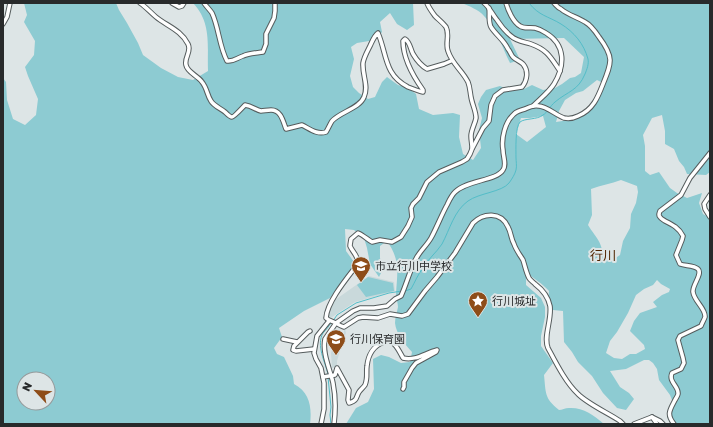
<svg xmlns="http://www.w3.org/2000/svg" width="713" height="427" viewBox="0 0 713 427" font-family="'Golos Text','Noto Sans JP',sans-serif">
  <rect width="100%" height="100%" fill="#dde5e6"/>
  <g fill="#c9d9db">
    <path d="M369,276L394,282L395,291L355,302L329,319L327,317L328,311L335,300Z"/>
    <path d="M345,329L346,333L343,340L337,361V366L332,368L331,353L334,343L342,337L344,334V330Z"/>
  </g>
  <g fill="#8dcbd2" fill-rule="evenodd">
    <path d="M24,3H116L119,10L127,23L138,43L143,55L161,68L178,77L193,80L208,71C207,46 212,23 193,3H413L414,25L407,30L397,24L390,13L380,22L382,32L375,40L357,43L351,47L354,59L350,76L353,87L359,93L368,99L375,97L382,82L387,77L398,85L408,88L416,94L419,109L433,115L453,113L460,115L459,137L463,154L473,160L481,148L479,130L482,118L478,104L481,97L486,90L500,86L511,91L524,89L532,85L543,90L555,88L562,84L570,78L575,77L581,73L584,57L564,38L510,39L520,60L510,63C502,47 497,29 484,16C479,10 469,6 462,3H710V172L706,175L687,174L684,167L679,161L674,149L665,144V131L662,115L652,118L643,135L645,146V171L650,175L659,172L670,188L677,193L687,198L702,193L699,203L703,214L710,218V424H674L670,422L667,416L674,405L670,395L659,380L657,369L653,363L649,360H644L626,369L610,371L620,387L629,393L634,399L626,410L617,408L603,393L592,376L578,362L572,352L564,342L563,311L553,310L548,301L549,291C542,283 534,279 526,272V285L541,298L545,307V317L541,336V346L553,363L544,375C546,393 544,398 559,410C562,410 565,408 569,408C582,407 594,415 604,424H346L356,408L368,402L374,389L373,359L381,355L389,357L401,363L410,362L412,352C405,344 396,334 395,323C395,318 397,312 398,307C398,303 396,299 396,295C397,273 401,261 387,241L380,246V258L383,269L379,277L370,264L367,248L364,238L354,230L345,229L346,251L354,262L350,275L341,283L330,298L304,311L279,328L282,337L274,348L277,354L284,357L293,376L294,384C310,392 312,408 310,424H3V78L6,82L7,100L13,119L25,125L36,115L38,99L28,76L25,67L34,55L35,41L24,22L27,15ZM597,80L605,84C597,99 586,115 569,120C565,121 560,121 556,122L559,111L565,100L576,93L583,91ZM543,116L546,127L527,142L516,134L521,118H530ZM621,180L637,186L638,192L636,203L631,214L630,228L623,241L620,255L611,261L603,255C601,240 596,238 588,225L592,215L591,189C601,185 611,184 621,180ZM657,280L661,284L670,289L669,292L662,295L653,302L657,307L640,313L634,321L630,331L644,345L645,349L636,354H630L622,359L614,358L606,353L610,341L617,332L628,313L636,295L644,289L653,285ZM24,379H48V403H24Z"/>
    <path d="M368,277L393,283L394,291L366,297L357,285Z"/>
  </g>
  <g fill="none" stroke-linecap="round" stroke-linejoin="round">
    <g stroke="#53bdc8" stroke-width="1">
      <path d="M405,291L411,289C415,282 418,274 423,268C428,259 436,253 442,244C450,229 454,211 468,201C479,193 502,192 509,183C512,179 515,174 516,170C517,166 516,161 516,158C516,150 515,127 520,122C525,118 537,120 543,115C547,113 550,106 555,102C568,91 578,91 585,74C587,69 589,64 588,59C584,44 574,32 561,24C548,16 539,16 529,3"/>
      <path d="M333,321L337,315L356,303L389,293L402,291"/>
      <path d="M328,374C325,362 316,345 323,333C326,330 329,326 331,323"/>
      <path d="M328,377L331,407L330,415L331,424"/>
    </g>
    <defs>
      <g id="minor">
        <path d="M140,3C146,7 150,12 156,17C167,26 181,30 188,44C192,52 184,57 186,65C187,72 198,76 202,82C207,88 207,95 211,101C214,106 220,108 225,112C227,114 230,117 232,117C234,117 243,107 245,105C252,106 256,110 261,111C264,111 267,110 271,110C281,110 283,121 286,129L302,125C310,129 317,135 326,132C328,129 330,124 332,121C340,112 360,108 364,97C369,86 362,75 363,63C364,57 367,52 370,46C372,42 374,36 378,33C387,54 384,75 408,87C413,89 418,91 423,92V90C413,76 403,59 403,41L405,39C410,42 410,48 413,54C416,59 422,66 427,69L444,64L451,61"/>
        <path d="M172,3L179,7L182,6L184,3"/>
        <path d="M204,3C206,6 210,10 212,13C219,28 219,46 227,61C233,62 237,58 243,56C249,53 257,53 263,52L266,44V34L274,18L275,11V3"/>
        <path d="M427,3C429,8 432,12 435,16C439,20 443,23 446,27C450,35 445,43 448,51C452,64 462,70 468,82C470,87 470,92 471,97C472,104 476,111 476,118C475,124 471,130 471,136C471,140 472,144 472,148"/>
        <path d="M484,3C490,8 492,14 497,20C501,26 506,32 511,36C516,41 525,42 531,44C548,50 551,58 560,71"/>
        <path d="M506,3C508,10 513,22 520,26C524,29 530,27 535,28C539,29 543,31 546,33C566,45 565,66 554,84C549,92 540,99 533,106"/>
        <path d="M489,8C490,15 488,21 491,27C496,35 504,40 508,49C510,51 511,55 513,57C516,60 520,61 523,64C529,71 527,81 522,87L503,90L495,96L491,105L489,121L483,128L472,149L470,154L467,159L462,162L439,172L427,182L419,198L413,204L411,208L412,217L408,226L401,237L392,242L380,240L372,242C367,239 363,235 358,233L351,239C351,240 350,244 350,246C353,253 359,256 357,265C347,278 327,302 326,318C329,321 332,321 336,323C339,325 340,326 344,327L358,318L363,317L378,318L390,314L402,316L408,314L425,291L437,277L455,253L473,223C483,213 501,211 508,227C511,232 511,239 514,244C516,250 520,255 523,260C525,266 526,272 529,278C530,280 533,282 535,284C543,290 548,296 550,306C552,320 543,337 548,348C556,363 566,383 578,394C588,404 608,413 620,421L623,424"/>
        <path d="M3,24L7,17L10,3"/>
        <path d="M710,195L704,204L705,209L710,217"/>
        <path d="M310,331L308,332L294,346L293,350L296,351L314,349"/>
        <path d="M283,339L297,342"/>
        <path d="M323,377L335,375L337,368L349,390L348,400L349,403C352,402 353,402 355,400C357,398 357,395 359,392C361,389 363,388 365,385C368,378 366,373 367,366C368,356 373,346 384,342C394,338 399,351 403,358C416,361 425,353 437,350L436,352L416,363L412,368L404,382V387L403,389"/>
        <path d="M652,417L657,424"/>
        <path d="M321,424L324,409V383L321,368L316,359L314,353L317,336L329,321"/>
        <path d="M334,424C336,408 336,398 333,383C330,369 322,353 325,339L336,323L353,311L360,308H374L387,306L395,299L401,296C407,283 410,269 417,257C421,250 427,245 431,238C437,227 441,216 447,205C449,201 451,196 455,192C467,180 496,181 503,170C507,165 503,157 503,150C501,138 505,122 514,114C517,111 521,110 525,109C529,107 535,105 539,106C546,106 556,115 564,118C569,119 574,118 578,116C593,110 598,97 603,84C612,62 614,57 599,37C595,31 591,25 585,22C577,17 568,15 561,9C558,8 556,5 554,3"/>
        <path d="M634,424L652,417L660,421L663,424"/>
        <path d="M674,424C666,414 670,410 675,400C675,400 678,395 678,394C679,386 668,382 672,373L681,369L684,363L683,358L678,340L680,336L701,326C702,323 704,320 705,317C706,309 694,301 693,292C692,285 703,274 698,269C694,265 685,266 680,264L676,255L682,240L683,236C679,228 673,225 665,221C664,220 661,219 660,217C658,215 659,214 660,211L681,195L690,178L710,153"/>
      </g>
    </defs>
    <use href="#minor" stroke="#555c5d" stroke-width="5.5"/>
    <use href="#minor" stroke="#fff" stroke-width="3.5"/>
  </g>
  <defs>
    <symbol id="school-pin" viewBox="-11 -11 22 30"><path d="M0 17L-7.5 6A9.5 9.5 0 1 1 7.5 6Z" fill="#8e4d19" stroke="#dde5e6"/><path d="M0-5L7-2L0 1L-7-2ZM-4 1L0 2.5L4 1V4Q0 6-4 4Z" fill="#fff"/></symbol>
    <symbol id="sight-pin" viewBox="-11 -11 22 30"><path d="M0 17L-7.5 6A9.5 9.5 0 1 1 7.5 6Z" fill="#8e4d19" stroke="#dde5e6"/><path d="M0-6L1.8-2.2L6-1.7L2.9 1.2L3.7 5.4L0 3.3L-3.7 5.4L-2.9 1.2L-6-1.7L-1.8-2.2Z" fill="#fff"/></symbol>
  </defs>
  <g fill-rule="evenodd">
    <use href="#school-pin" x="350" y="255" width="22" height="30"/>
    <use href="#sight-pin" x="467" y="290" width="22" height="30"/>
    <use href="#school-pin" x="325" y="328" width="22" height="30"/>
  </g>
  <g text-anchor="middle" stroke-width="4" stroke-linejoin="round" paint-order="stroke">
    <g font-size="11" fill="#282a2b" stroke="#dde5e6" text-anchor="start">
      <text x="375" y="270">市立行川中学校</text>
      <text x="492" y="305">行川城址</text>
      <text x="350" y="343">行川保育園</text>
    </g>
    <g font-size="13" fill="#512500" stroke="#dde5e6">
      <text x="603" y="260">行川</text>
    </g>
  </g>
  <rect width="713" height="427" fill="none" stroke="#282a2b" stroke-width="8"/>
  <g transform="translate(36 391) rotate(296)"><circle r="19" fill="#dde5e6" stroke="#959a9b"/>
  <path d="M0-3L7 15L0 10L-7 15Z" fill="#8e4d19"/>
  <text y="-6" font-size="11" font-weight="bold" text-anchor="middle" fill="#282a2b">N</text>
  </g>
</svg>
